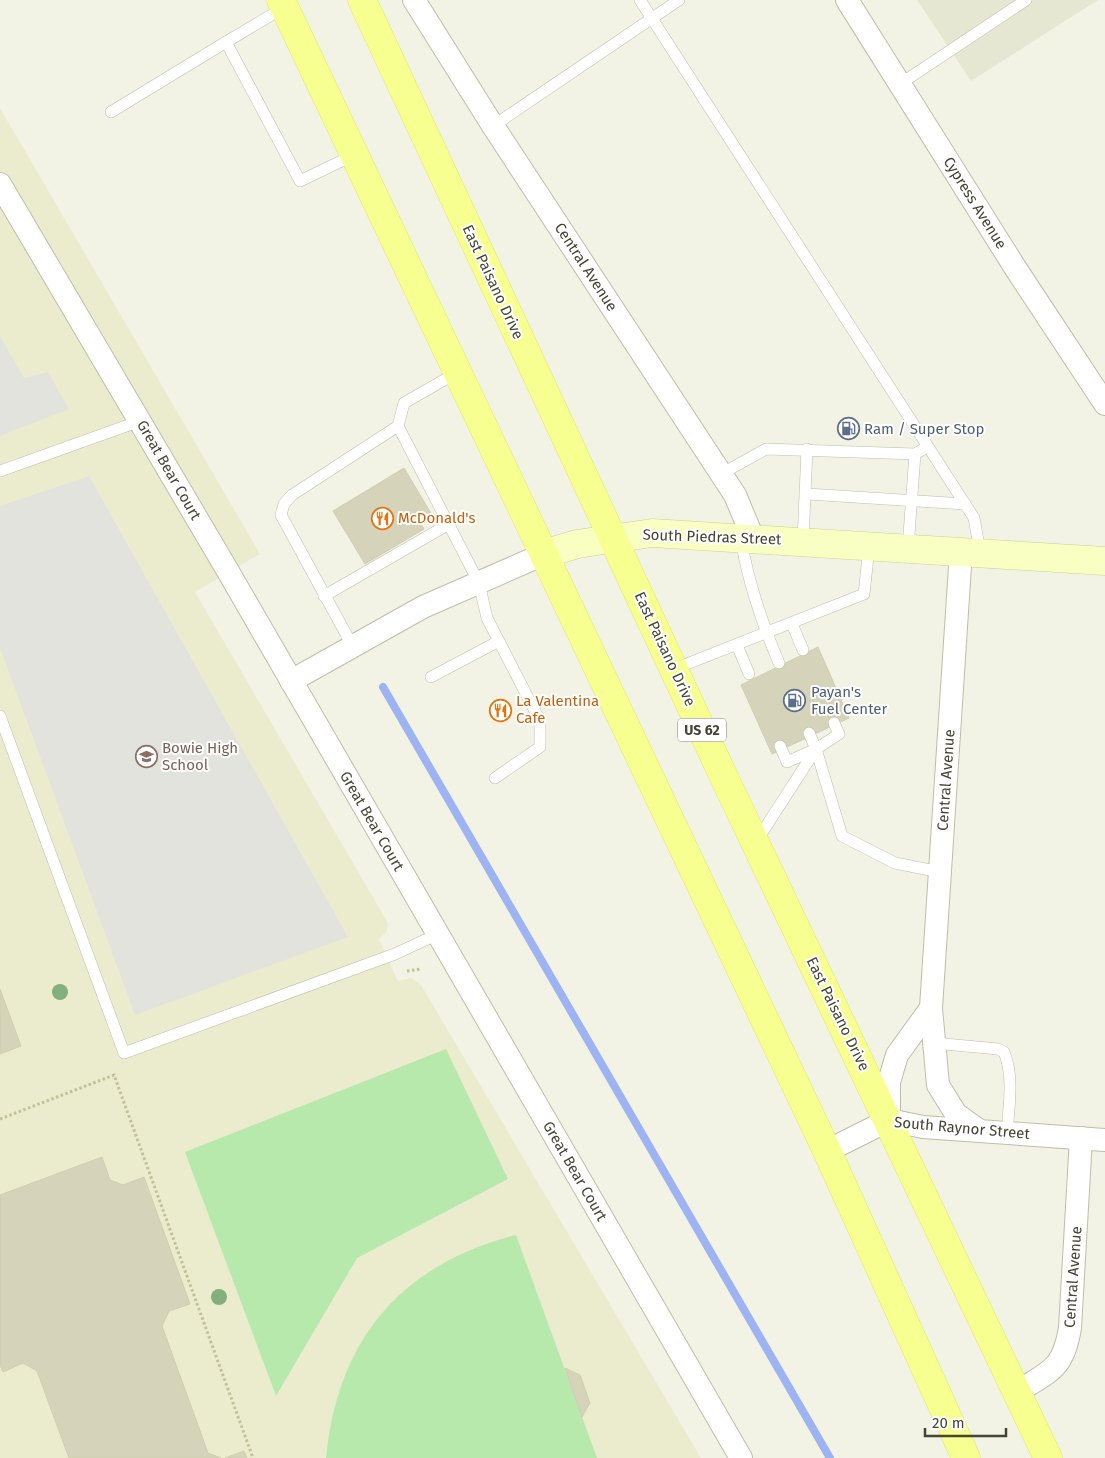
<svg xmlns="http://www.w3.org/2000/svg" width="1105" height="1458" viewBox="0 0 1105 1458" font-family="'Fira Sans',sans-serif">
  <rect width="100%" height="100%" fill="#f2f3e4"/>
  <path fill="#e6e7d2" d="M917,0H1098L971,81Z"/>
  <path fill="#ebecce" d="M0,108L260,554L195,592L388,923L387,931L379,939L398,981L411,978L421,985L701,1458H0Z"/>
  <g fill="#b8e9ac">
    <path d="M446,1049L508,1179L357,1258L276,1396L185,1152Z"/>
    <path d="M516,1235L597,1458H326C337,1340 401,1264 516,1235Z"/>
  </g>
  <g fill="#e3e3dd">
    <path d="M0,336L24,378L48,372L69,409L0,436Z"/>
    <path d="M89,476L348,937L135,1015L0,648V506Z"/>
  </g>
  <g fill="none" stroke-linecap="round" stroke-linejoin="round">
    <path stroke="#9eb3f2" stroke-width="8" d="M383,687L830,1458"/>
  </g>
  <g fill="#d5d3ba" stroke="#d0cead">
    <path d="M404,468L432,515L420,522L424,529L365,564L333,511Z"/>
    <path d="M818,647L849,718L772,754L741,685Z"/>
    <path d="M0,989L21,1046L0,1054Z"/>
    <path d="M102,1157L110,1180L123,1185L144,1177L190,1304L169,1311L162,1326L208,1453L221,1458H69L37,1371L23,1363L3,1372L0,1365V1195Z"/>
    <path d="M565,1368L580,1375L590,1403L582,1417Z"/>
    <path d="M244,1451L247,1458H225Z"/>
  </g>
  <g fill="none" stroke-linecap="round" stroke-linejoin="round">
    <defs>
      <g id="service">
        <path d="M640,0L974,518L980,552"/>
        <path d="M285,7L226,42L300,181L354,155"/>
        <path d="M900,84L1026,0"/>
        <path d="M111,112L226,42"/>
        <path d="M493,126L679,0"/>
        <path d="M398,426L479,583L487,618L540,721V747L495,778"/>
        <path d="M0,471L140,421"/>
        <path d="M721,474L766,449L915,454L927,447"/>
        <path d="M807,494L965,504"/>
        <path d="M741,539C748,582 762,623 779,663"/>
        <path d="M803,541L807,449"/>
        <path d="M908,548L915,454"/>
        <path d="M324,596L449,524"/>
        <path d="M792,624L803,650"/>
        <path d="M352,645L281,515L284,504L292,495L398,426L404,403L458,372"/>
        <path d="M737,645L749,674"/>
        <path d="M674,669L864,594L869,547"/>
        <path d="M431,677L499,641"/>
        <path d="M0,716L124,1053L395,954L438,934"/>
        <path d="M780,746L787,762L816,749L839,734L834,723"/>
        <path d="M816,749L842,836L895,863L940,872"/>
        <path d="M756,842L816,749L809,733"/>
        <path d="M934,1043L998,1049L1004,1052C1014,1076 1009,1106 1007,1132"/>
      </g>
      <g id="minor">
        <path d="M414,0L493,126L735,495L753,538"/>
        <path d="M847,0L1016,269L1105,404"/>
        <path d="M0,184L229,573L741,1458"/>
        <path d="M291,681L423,607L544,554"/>
        <path d="M931,1008L938,1085L956,1114L977,1129"/>
        <path d="M889,1120V1082L897,1055L931,1008L961,551"/>
        <path d="M827,1151L889,1120L923,1127L1105,1140"/>
        <path d="M1017,1392C1050,1371 1063,1370 1070,1328L1081,1138"/>
      </g>
      <path id="secondary" d="M544,554L577,544L652,533L1105,561"/>
      <g id="primary">
        <path d="M281,0L827,1151L966,1458"/>
        <path d="M362,0L723,775L1048,1458"/>
      </g>
    </defs>
    <use href="#service" stroke="#bebea7" stroke-width="12"/>
    <use href="#minor" stroke="#bebea7" stroke-width="24"/>
    <use href="#secondary" stroke="#ccd191" stroke-width="29"/>
    <use href="#primary" stroke="#e0e75f" stroke-width="29"/>
    <g stroke="#c1c098" stroke-width="3" stroke-dasharray="2.5 2.5" stroke-linecap="butt">
      <path d="M407,971L421,969"/>
      <path d="M0,1119L114,1075L253,1458"/>
    </g>
    <use href="#service" stroke="#fff" stroke-width="11"/>
    <use href="#minor" stroke="#fff" stroke-width="22"/>
    <use href="#secondary" stroke="#f9ffc2" stroke-width="28"/>
    <use href="#primary" stroke="#f8ff91" stroke-width="28"/>
  </g>
  <g fill="#83af7c">
    <circle cx="60" cy="992" r="8"/>
    <circle cx="219" cy="1297" r="8"/>
  </g>
  <defs>
    <symbol id="fuel-ring" viewBox="-11 -11 22 22"><circle r="9.5" fill="#fff" stroke="#5c6f8a" stroke-width="1.5"/><path d="M-5.5-6h7V0h2V4h1.3V-2.5L3-4.5l.8-.8L6-3V5H2.5V1h-1V6h-7ZM-4.2-4.7v3.2H.2V-4.7Z" fill="#5c6f8a"/></symbol>
    <symbol id="restaurant-ring" viewBox="-11 -11 22 22"><circle r="9.5" fill="#fff" stroke="#e8710a" stroke-width="1.5"/><path d="M-5-6h1v4h1v-4h1v4h1v-4h1v5L-1.5 .5V6h-2V.5L-5-1ZM5-6V6H3V1.5H1.5Q1.5-4 5-6Z" fill="#e8710a"/></symbol>
    <symbol id="school-ring" viewBox="-11 -11 22 22"><circle r="9.5" fill="#fff" stroke="#8d6e63" stroke-width="1.5"/><path d="M0-5L7-2L0 1L-7-2ZM-4 1L0 2.5L4 1V4Q0 6-4 4Z" fill="#8d6e63"/></symbol>
  </defs>
  <g fill-rule="evenodd">
    <use href="#fuel-ring" x="836" y="416" width="25" height="25"/>
    <use href="#restaurant-ring" x="370" y="506" width="25" height="25"/>
    <use href="#fuel-ring" x="782" y="688" width="25" height="25"/>
    <use href="#restaurant-ring" x="488" y="698" width="25" height="25"/>
    <use href="#school-ring" x="134" y="744" width="25" height="25"/>
  </g>
  <g text-anchor="middle" stroke-width="4" stroke-linejoin="round" paint-order="stroke">
    <rect fill="#fff" stroke="#7d7c71" stroke-width="1" x="678" y="718.5" width="48" height="23" rx="4"/>
    <g font-size="14" font-weight="bold" fill="#454434">
      <text x="702" y="735">US 62</text>
    </g>
    <g font-size="15" fill="#454434" stroke="#fff">
      <text transform="translate(975 203) rotate(58)" y="5">Cypress Avenue</text>
      <text transform="translate(586 267) rotate(57)" y="5">Central Avenue</text>
      <text transform="translate(493 282) rotate(65)" y="5">East Paisano Drive</text>
      <text transform="translate(169 470) rotate(60)" y="5">Great Bear Court</text>
      <text transform="translate(712 537) rotate(2)" y="5">South Piedras Street</text>
      <text transform="translate(665 649) rotate(65)" y="5">East Paisano Drive</text>
      <text transform="translate(946 780) rotate(-86)" y="5">Central Avenue</text>
      <text transform="translate(372 821) rotate(60)" y="5">Great Bear Court</text>
      <text transform="translate(838 1014) rotate(64)" y="5">East Paisano Drive</text>
      <text transform="translate(962 1128) rotate(5)" y="5">South Raynor Street</text>
      <text transform="translate(575 1171) rotate(60)" y="5">Great Bear Court</text>
      <text transform="translate(1073 1277) rotate(-86)" y="5">Central Avenue</text>
    </g>
    <g font-size="15" fill="#4e5e75" stroke="#fff" text-anchor="start">
      <text x="864" y="434">Ram / Super Stop</text>
      <text x="811" y="697">Payan's<tspan x="811" dy="17">Fuel Center</tspan></text>
    </g>
    <g font-size="15" fill="#c56008" stroke="#fff" text-anchor="start">
      <text x="398" y="523">McDonald's</text>
      <text x="516" y="706">La Valentina<tspan x="516" dy="17">Cafe</tspan></text>
    </g>
    <g font-size="15" fill="#785e54" stroke="#fff" text-anchor="start">
      <text x="162" y="753">Bowie High<tspan x="162" dy="17">School</tspan></text>
    </g>
  </g>
  <path d="M925 1428v8h81v-8" fill="none" stroke="#454434" stroke-width="2.5"/>
  <text x="932" y="1428" font-size="15" fill="#454434" stroke="#ffffff" stroke-width="4" paint-order="stroke">20 m</text>
</svg>
